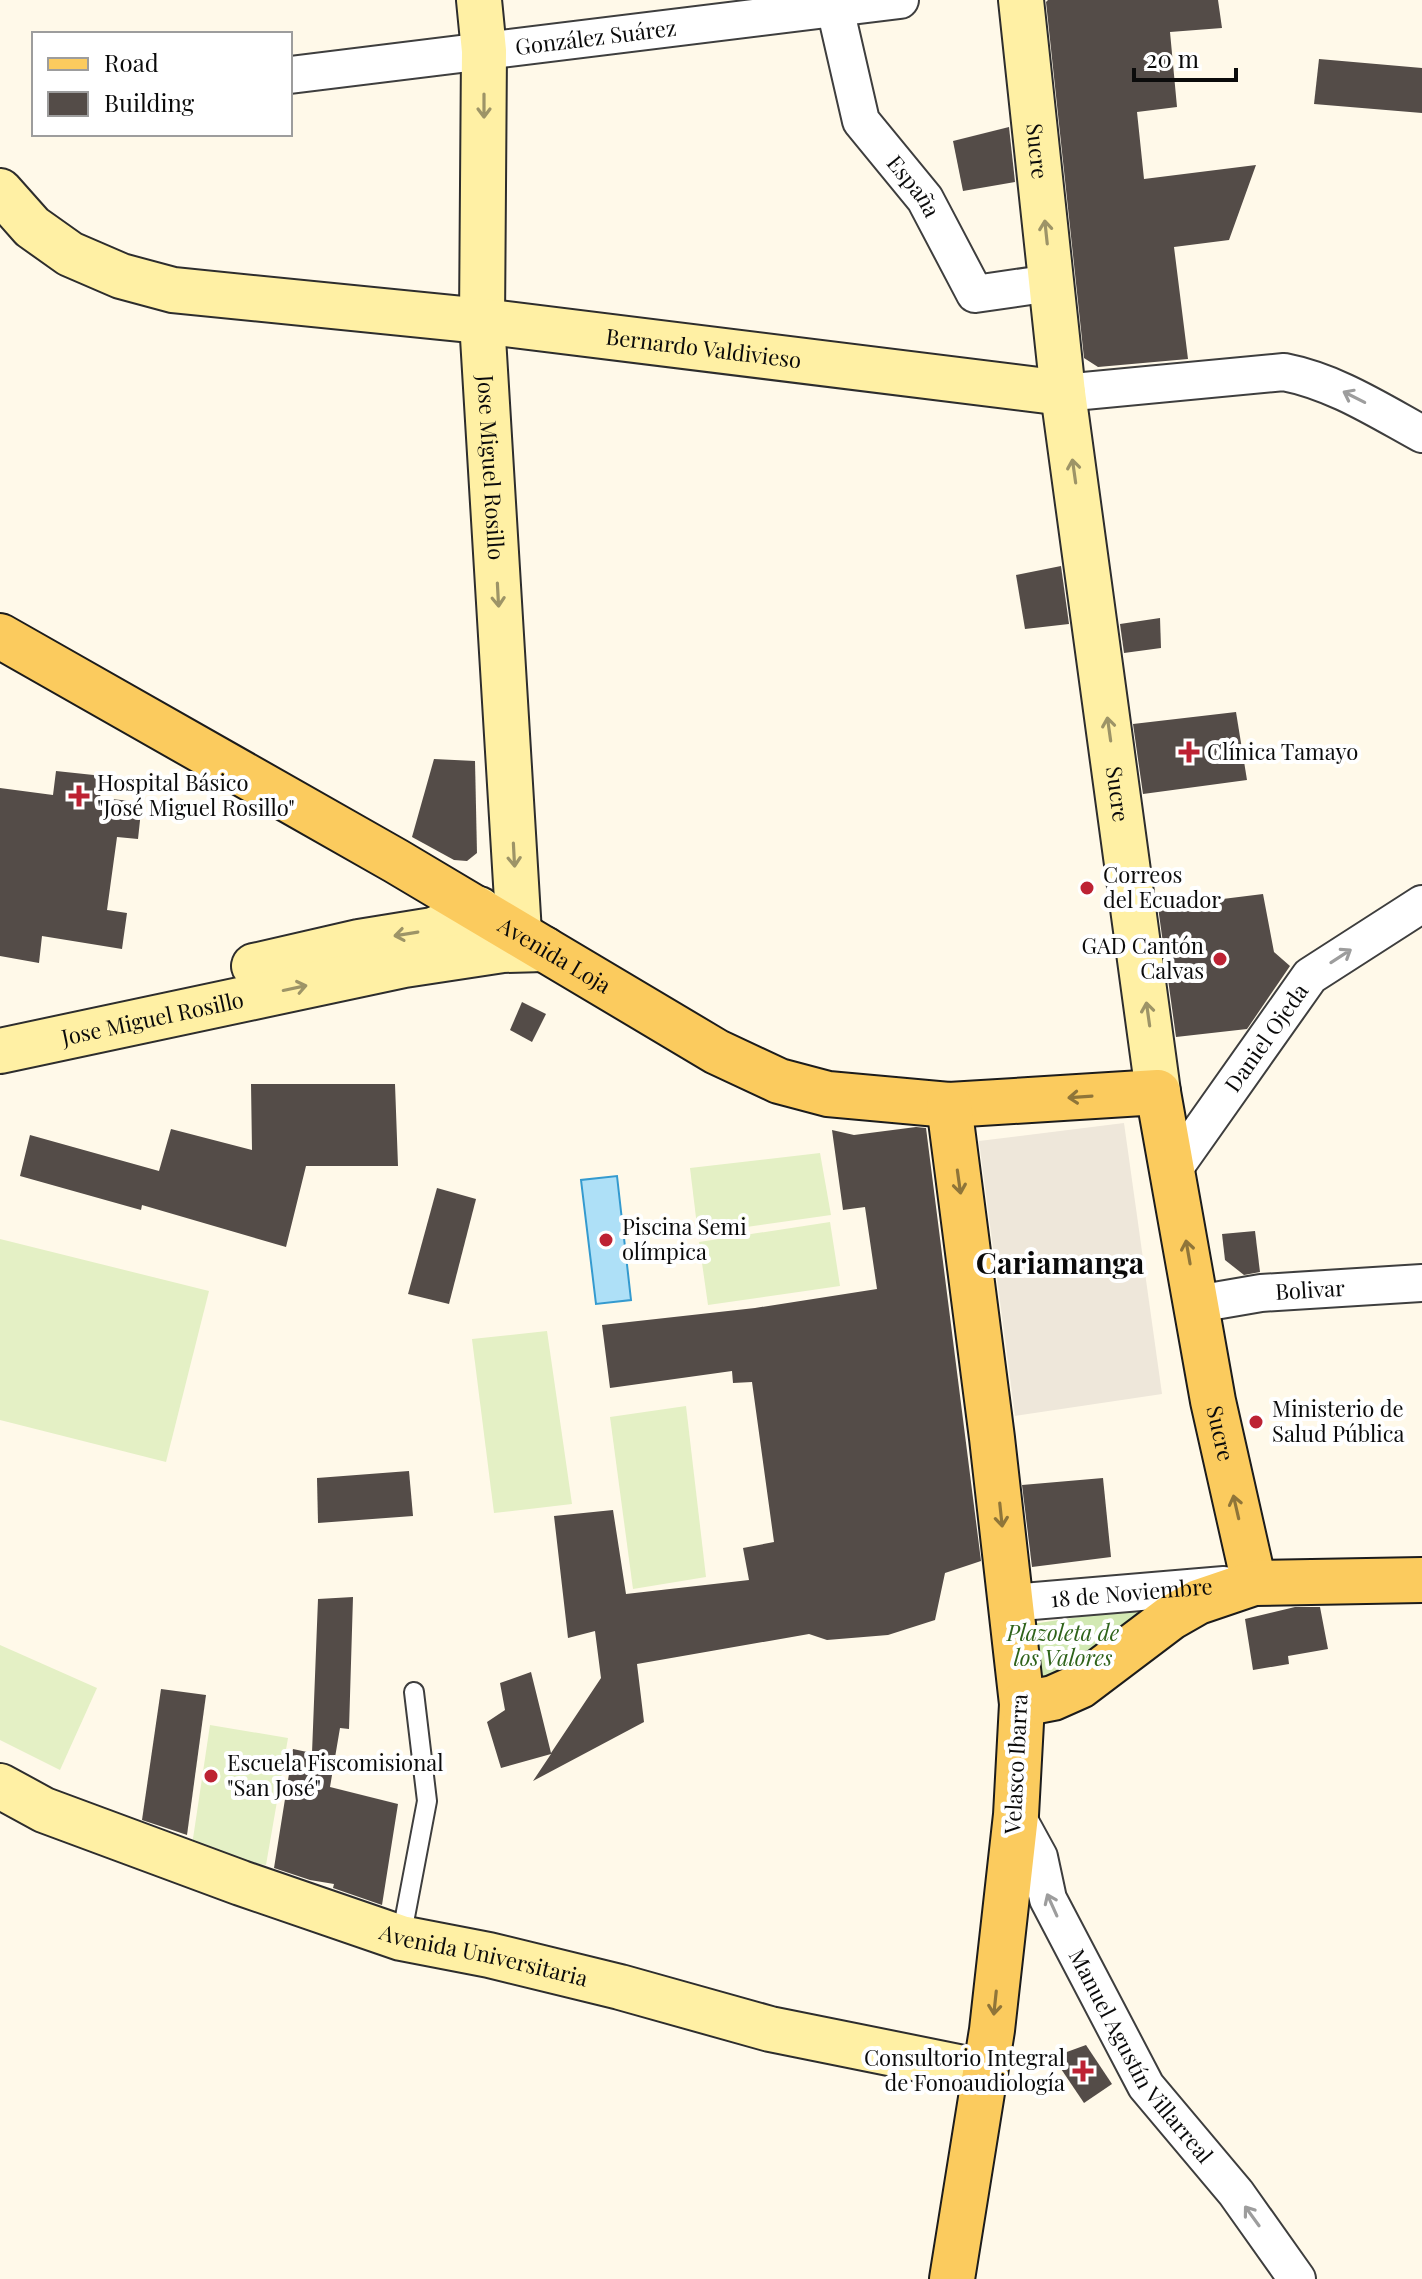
<svg xmlns="http://www.w3.org/2000/svg" width="1422" height="2279" viewBox="0 0 1422 2279" font-family="'Playfair Display',serif">
  <rect width="100%" height="100%" fill="#fff9e9"/>
  <path fill="#d2e9b3" d="M1126,1610L1136,1611L1140,1616L1054,1682L1042,1681L1037,1674L1032,1624Z"/>
  <g fill="#e4f0c5">
    <path d="M820,1153L831,1215L698,1234L690,1168Z"/>
    <path d="M830,1222L840,1286L708,1305L699,1242Z"/>
    <path d="M0,1239L209,1291L166,1462L0,1420Z"/>
    <path d="M547,1331L572,1504L494,1513L472,1339Z"/>
    <path d="M686,1406L706,1577L633,1589L610,1417Z"/>
    <path d="M0,1645L97,1688L60,1770L0,1740Z"/>
    <path d="M210,1725L288,1738L266,1865L191,1852Z"/>
  </g>
  <path fill="#eee7da" d="M1124,1123L1162,1394L1015,1416L979,1141Z"/>
  <path fill="#aee0f7" stroke="#349acf" stroke-width="2" d="M617,1176L631,1300L596,1304L581,1180Z"/>
  <g fill="#544c48">
    <path d="M1048,0H1218L1222,28L1170,32L1177,107L1137,112L1144,179L1256,165L1229,240L1174,247L1188,359L1098,367L1084,358L1046,2Z"/>
    <path d="M1319,59L1422,68V113L1314,104Z"/>
    <path d="M1009,127L1015,182L963,191L953,141Z"/>
    <path d="M1061,566L1069,624L1025,629L1016,575Z"/>
    <path d="M1160,618L1161,648L1124,653L1120,624Z"/>
    <path d="M1236,712L1247,780L1143,794L1133,724Z"/>
    <path d="M434,759L475,761L477,853L467,861L454,860L412,837Z"/>
    <path d="M56,771L103,776L100,798L142,802L138,839L117,837L107,910L127,913L122,949L42,936L39,963L0,956V788L53,795Z"/>
    <path d="M1263,894L1274,952L1290,966L1247,1029L1176,1037L1158,907Z"/>
    <path d="M522,1002L546,1014L532,1042L510,1030Z"/>
    <path d="M251,1084H395L398,1166H306L286,1247L142,1205L141,1210L20,1176L30,1135L159,1171L171,1129L252,1150Z"/>
    <path d="M916,1127L926,1128L981,1561L945,1573L935,1620L888,1635L827,1640L809,1634L637,1664L644,1722L533,1781L551,1754L501,1768L487,1722L505,1710L500,1683L531,1672L551,1753L601,1678L595,1631L568,1638L554,1516L613,1510L626,1594L749,1580L743,1548L774,1542L752,1382L733,1383L732,1371L610,1388L602,1325L755,1308L877,1289L865,1207L843,1210L832,1130L854,1135Z"/>
    <path d="M437,1188L476,1199L449,1304L408,1294Z"/>
    <path d="M1255,1231L1260,1272L1244,1275L1225,1260L1222,1234Z"/>
    <path d="M409,1471L413,1516L318,1523L317,1478Z"/>
    <path d="M1103,1478L1111,1557L1032,1567L1022,1485Z"/>
    <path d="M353,1597L349,1729L340,1728L330,1787L398,1804L382,1905L333,1888L334,1884L310,1880L274,1868L293,1749L312,1753L318,1599Z"/>
    <path d="M1295,1607H1320L1328,1649L1288,1656L1289,1664L1253,1670L1245,1619Z"/>
    <path d="M161,1689L206,1695L187,1835L142,1820Z"/>
    <path d="M1086,2045L1112,2084L1084,2103L1053,2057Z"/>
  </g>
  <g fill="none" stroke-linecap="round" stroke-linejoin="round">
    <defs>
      <path id="lane" d="M401,1938L427,1801L414,1692"/>
      <g id="street">
        <path id="s1" d="M835,8L861,121L925,199L975,294L1051,283"/>
        <path id="s2" d="M290,75L900,0"/>
        <path d="M1063,393L1284,372C1335,382 1378,410 1422,434"/>
        <path id="s3" d="M1173,1170L1310,976L1422,904"/>
        <path id="s4" d="M1197,1304L1261,1293L1422,1283"/>
        <path id="s5" d="M1010,1603L1224,1585"/>
        <path id="s6" d="M1016,1815L1039,1857L1048,1899L1146,2086L1236,2193L1297,2279"/>
      </g>
      <g id="secondary">
        <path id="s7" d="M479,0L484,51L482,321L519,933"/>
        <path id="s8" d="M1021,0L1063,393L1158,1092"/>
        <path id="s9" d="M0,191L32,227L70,254L121,276L173,290L482,321L1063,393"/>
        <path d="M254,966L359,942L433,930L479,909"/>
        <path id="s10" d="M0,1051L404,965L503,950L544,949"/>
        <path id="s11" d="M0,1786L44,1810L241,1883L401,1938L489,1955L620,1987L770,2029L983,2072"/>
      </g>
      <g id="primary">
        <path id="s12" d="M0,636L396,861L717,1052L779,1081L828,1094L949,1105L1158,1092L1213,1401L1254,1583"/>
        <path d="M949,1105L992,1438L1022,1704L1016,1815L992,2030L952,2279"/>
        <path d="M1022,1704L1053,1698L1080,1686L1170,1618L1198,1602L1254,1583L1422,1580"/>
      </g>
    </defs>
    <use href="#lane" stroke="#3e3e3e" stroke-width="22"/>
    <use href="#street" stroke="#3e3e3e" stroke-width="40"/>
    <use href="#secondary" stroke="#2d2d2d" stroke-width="48"/>
    <use href="#primary" stroke="#1c1c1c" stroke-width="48"/>
    <use href="#lane" stroke="#fff" stroke-width="18"/>
    <use href="#street" stroke="#fff" stroke-width="36"/>
    <use href="#secondary" stroke="#fff0a4" stroke-width="44"/>
    <use href="#primary" stroke="#fbcb5e" stroke-width="44"/>
  </g>
  <defs><path id="oneway-shaft" d="M-6 0H5M1.5-3L5.5 0L1.5 3" fill="none" stroke-width="1.6" stroke-linecap="round" stroke-linejoin="round" transform="scale(2)"/></defs>
  <g stroke="#9d9467">
    <use href="#oneway-shaft" transform="translate(484 106) rotate(90)"/>
    <use href="#oneway-shaft" transform="translate(1046 232) rotate(-96)"/>
    <use href="#oneway-shaft" transform="translate(1074 471) rotate(-98)"/>
    <use href="#oneway-shaft" transform="translate(498 595) rotate(87)"/>
    <use href="#oneway-shaft" transform="translate(1109 729) rotate(-98)"/>
    <use href="#oneway-shaft" transform="translate(514 855) rotate(87)"/>
    <use href="#oneway-shaft" transform="translate(406 934) rotate(171)"/>
    <use href="#oneway-shaft" transform="translate(295 988) rotate(-12)"/>
    <use href="#oneway-shaft" transform="translate(1148 1014) rotate(-98)"/>
  </g>
  <g stroke="#9d9d9d">
    <use href="#oneway-shaft" transform="translate(1354 397) rotate(-153)"/>
    <use href="#oneway-shaft" transform="translate(1341 956) rotate(-33)"/>
    <use href="#oneway-shaft" transform="translate(1052 1905) rotate(-114)"/>
    <use href="#oneway-shaft" transform="translate(1252 2216) rotate(-126)"/>
  </g>
  <g stroke="#8f7539">
    <use href="#oneway-shaft" transform="translate(1080 1097) rotate(176)"/>
    <use href="#oneway-shaft" transform="translate(959 1182) rotate(82)"/>
    <use href="#oneway-shaft" transform="translate(1188 1252) rotate(-100)"/>
    <use href="#oneway-shaft" transform="translate(1236 1507) rotate(-103)"/>
    <use href="#oneway-shaft" transform="translate(1001 1515) rotate(84)"/>
    <use href="#oneway-shaft" transform="translate(995 2003) rotate(96)"/>
  </g>
  <g fill="#bd2233" stroke="#fff" stroke-width="3">
    <path d="M1185 740h8v8h8v8h-8v8h-8v-8h-8v-8h8z"/>
    <path d="M75 784h8v8h8v8h-8v8h-8v-8h-8v-8h8z"/>
    <circle cx="1087" cy="888" r="8"/>
    <circle cx="1220" cy="959" r="8"/>
    <circle cx="606" cy="1240" r="8"/>
    <circle cx="1256" cy="1422" r="8"/>
    <circle cx="211" cy="1776" r="8"/>
    <path d="M1079 2059h8v8h8v8h-8v8h-8v-8h-8v-8h8z"/>
  </g>
  <g text-anchor="middle" stroke-width="8" stroke-linejoin="round" paint-order="stroke">
    <g font-size="22" fill="#0b0b0b" stroke="#fff">
      <text dy="8" stroke="none"><textPath href="#s2" startOffset="308">González Suárez</textPath></text>
      <text dy="8" stroke="none"><textPath href="#s8" startOffset="152">Sucre</textPath></text>
      <text dy="8" stroke="none"><textPath href="#s1" startOffset="200">España</textPath></text>
      <text dy="8" stroke="none"><textPath href="#s9" startOffset="738">Bernardo Valdivieso</textPath></text>
      <text dy="8" stroke="none"><textPath href="#s7" startOffset="468">Jose Miguel Rosillo</textPath></text>
      <text dy="8" stroke="none"><textPath href="#s8" startOffset="800">Sucre</textPath></text>
      <text dy="8" stroke="none"><textPath href="#s12" startOffset="640">Avenida Loja</textPath></text>
      <text dy="8" stroke="none"><textPath href="#s10" startOffset="156">Jose Miguel Rosillo</textPath></text>
      <text dy="8" stroke="none"><textPath href="#s3" startOffset="162">Daniel Ojeda</textPath></text>
      <text dy="8" stroke="none"><textPath href="#s4" startOffset="114">Bolivar</textPath></text>
      <text dy="8" stroke="none"><textPath href="#s12" startOffset="1626">Sucre</textPath></text>
      <text dy="8" stroke="none"><textPath href="#s5" startOffset="122">18 de Noviembre</textPath></text>
      <text transform="translate(1016 1764) rotate(-87)" y="8">Velasco Ibarra</text>
      <text dy="8" stroke="none"><textPath href="#s11" startOffset="514">Avenida Universitaria</textPath></text>
      <text dy="8" stroke="none"><textPath href="#s6" startOffset="274">Manuel Agustín Villarreal</textPath></text>
    </g>
    <g font-size="22" fill="#0b0b0b" stroke="#fff" text-anchor="start">
      <text x="1207" y="760">Clínica Tamayo</text>
      <text x="97" y="791">Hospital Básico<tspan x="97" dy="25">"José Miguel Rosillo"</tspan></text>
      <text x="1103" y="883">Correos<tspan x="1103" dy="25">del Ecuador</tspan></text>
      <text x="1204" y="954" text-anchor="end">GAD Cantón<tspan x="1204" dy="25">Calvas</tspan></text>
      <text x="622" y="1235">Piscina Semi<tspan x="622" dy="25">olímpica</tspan></text>
      <text x="1272" y="1417">Ministerio de<tspan x="1272" dy="25">Salud Pública</tspan></text>
      <text x="227" y="1771">Escuela Fiscomisional<tspan x="227" dy="25">"San José"</tspan></text>
      <text x="1065" y="2066" text-anchor="end">Consultorio Integral<tspan x="1065" dy="25">de Fonoaudiología</tspan></text>
    </g>
    <g font-size="22" font-style="italic" fill="#2f631b" stroke="#fff">
      <text x="1063" y="1641">Plazoleta de<tspan x="1063" dy="25">los Valores</tspan></text>
    </g>
    <g font-size="30" font-weight="bold" fill="#0b0b0b" stroke="#fff">
      <text x="1060" y="1274">Cariamanga</text>
    </g>
  </g>
  <rect x="32" y="32" width="260" height="104" fill="#ffffff" stroke="#9d9d9d" stroke-width="2"/>
  <rect x="48" y="58" width="40" height="12" fill="#fbcb5e" stroke="#9d9d9d" stroke-width="2"/>
  <text x="104" y="72" font-size="24" fill="#0b0b0b">Road</text>
  <rect x="48" y="92" width="40" height="24" fill="#544c48" stroke="#9d9d9d" stroke-width="2"/>
  <text x="104" y="112" font-size="24" fill="#0b0b0b">Building</text>
  <path d="M1134 68v12h102v-12" fill="none" stroke="#0b0b0b" stroke-width="4"/>
  <text x="1146" y="68" font-size="24" fill="#0b0b0b" stroke="#ffffff" stroke-width="6" paint-order="stroke">20 m</text>
</svg>
